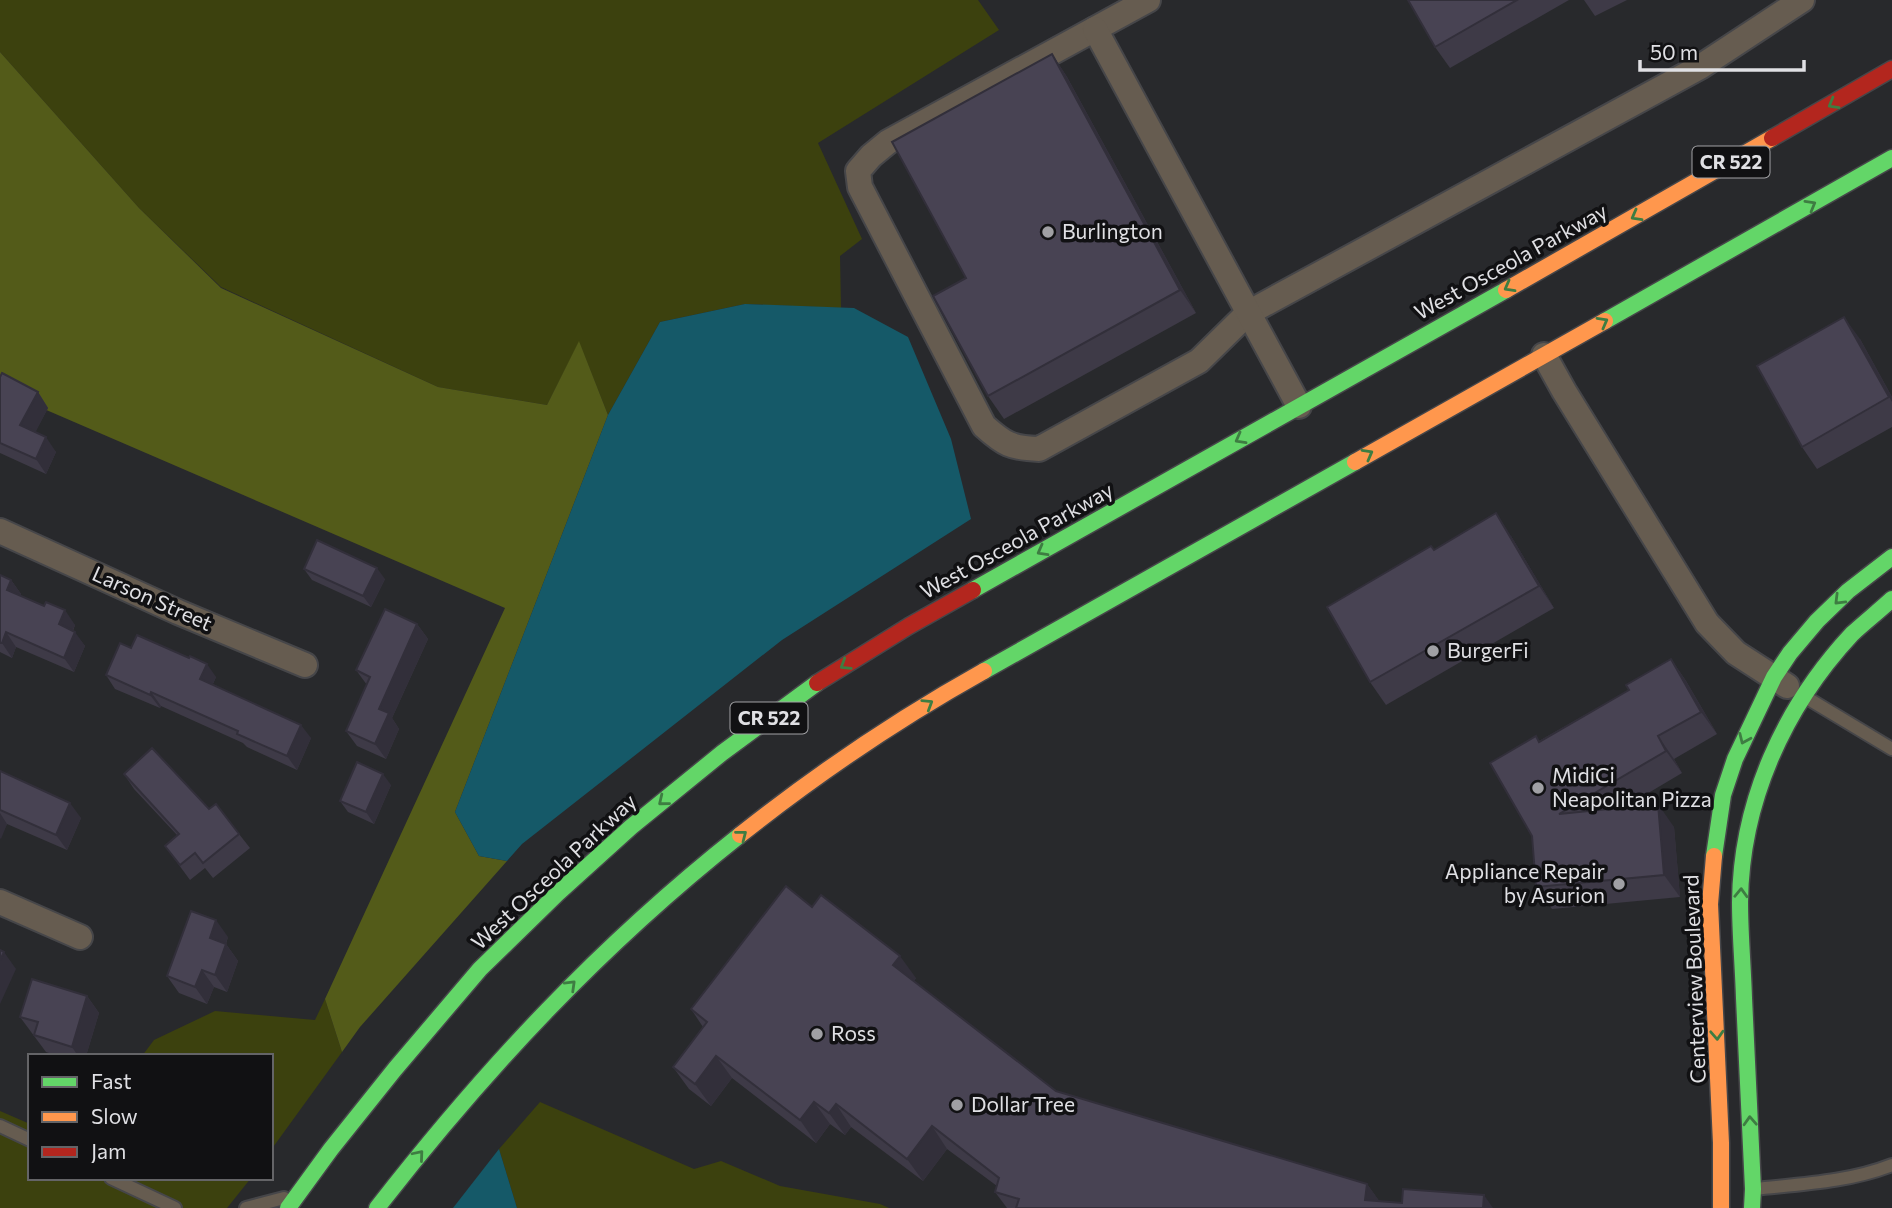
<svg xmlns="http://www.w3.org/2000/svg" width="1892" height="1208" viewBox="0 0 1892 1208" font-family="Commissioner,sans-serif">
  <rect width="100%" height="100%" fill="#28292c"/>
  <g fill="#3c410e">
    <path d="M0,0H978L999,30L818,143L862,239L840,256L841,308L745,304L660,322L608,415L579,342L547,405L438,387L221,287L139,208L0,52Z"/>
    <path d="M325,999L342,1052L271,1150V1056H142L154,1040L215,1011L315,1020Z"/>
    <path d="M540,1102L694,1169L721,1161L780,1186L880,1204L889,1208H517L499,1149Z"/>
    <path d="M0,1111L30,1124V1178H251L227,1208H0Z"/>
  </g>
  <path fill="#535b19" d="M0,52L139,208L221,288L438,387L547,405L579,341L608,415L455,812L479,856L507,861L360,1027L342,1052L325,999L505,608L0,390Z"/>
  <g fill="#155968">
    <path d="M745,304L854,308L908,337L951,439L971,519L782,640L522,844L507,861L479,856L455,812L608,415L660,322Z"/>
    <path d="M499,1149L517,1208H453Z"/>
  </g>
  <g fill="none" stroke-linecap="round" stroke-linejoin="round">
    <defs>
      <g id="lane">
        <path d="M1807,698L1892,749"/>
        <path d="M0,1126L30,1140"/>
        <path d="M111,1178L175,1208"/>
        <path d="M1755,1189C1801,1184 1849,1182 1892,1165"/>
        <path d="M246,1208L284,1198"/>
      </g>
      <g id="street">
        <path d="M1148,0L888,142L871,156L858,171L860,187L984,426C1004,444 1011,448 1039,449L1199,361L1248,313L1700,67L1802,0"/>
        <path d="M1095,29L1299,406"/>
        <path d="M1544,355L1564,391L1707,623L1736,653L1787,686"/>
        <path d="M0,531L178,612L305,665"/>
        <path d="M0,902L80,937"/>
      </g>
      <g id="fast">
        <path d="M1605,321L1892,158"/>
        <path d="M973,590L1506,290"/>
        <path d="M984,671L1355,462"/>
        <path d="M1714,856L1723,795L1735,759L1774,677L1790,653L1817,621L1848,591L1892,557"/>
        <path d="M288,1208L331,1149L395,1069L480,969L558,893L631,827L722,753L817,683"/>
        <path d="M377,1208C487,1067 600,946 740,835"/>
        <path d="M1752,1208L1753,1189C1750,1125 1747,1062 1744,998C1743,966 1740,934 1740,902C1741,802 1784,707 1852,634C1865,622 1879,611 1892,599"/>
      </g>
      <g id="slow">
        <path d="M1506,290L1772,138"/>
        <path d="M1355,462L1605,321"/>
        <path d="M740,835C817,774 898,719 984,671"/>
        <path d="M1714,856L1710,904L1721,1143V1208"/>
      </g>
      <g id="jam">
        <path d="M1772,138L1892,69"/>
        <path d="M817,683L909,626L973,590"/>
      </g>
    </defs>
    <use href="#lane" stroke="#464649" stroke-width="16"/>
    <use href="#street" stroke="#464649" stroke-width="28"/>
    <use href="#fast" stroke="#464649" stroke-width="19"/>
    <use href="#slow" stroke="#464649" stroke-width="19"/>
    <use href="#jam" stroke="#464649" stroke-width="19"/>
    <use href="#lane" stroke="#665c50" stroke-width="12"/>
    <use href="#street" stroke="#665c50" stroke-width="24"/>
    <use href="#fast" stroke="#63d668" stroke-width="16"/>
    <use href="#slow" stroke="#ff974d" stroke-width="16"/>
    <use href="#jam" stroke="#b3261e" stroke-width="16"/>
  </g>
  <g fill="#3e3a47">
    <path d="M1408,0H1569L1450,68L1435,47Z"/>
    <path d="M1584,0H1627L1595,16Z"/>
    <path d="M1052,54L1067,77L1196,313L1004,419L988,396L966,278Z"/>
    <path d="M1860,339L1892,397V427L1817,469L1802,447Z"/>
    <path d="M0,377L38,392L48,408L35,432L56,452L46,474L0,453Z"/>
    <path d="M1511,536L1554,608L1386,705L1370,682L1434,550Z"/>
    <path d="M304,569L385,579L371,607L312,580Z"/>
    <path d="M0,575L11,580L21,594L20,596L75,625L73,631L85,646L74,672L16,647L12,658L0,652Z"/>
    <path d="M417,624L428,639L392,718L399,729L386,759L357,746L346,731L367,685L356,670Z"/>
    <path d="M131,648L216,677L213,684L311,738L297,770L247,747L243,743L161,706L160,708L115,689L106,675Z"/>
    <path d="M1671,659L1686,681L1717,734L1674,759L1682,773L1623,808L1674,827L1680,897L1552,909L1536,887L1539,741L1629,690Z"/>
    <path d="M0,771L81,818L67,850L7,824L0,838Z"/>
    <path d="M124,774L209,809L239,834L250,848L213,878L205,868L190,880L165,846L177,835L134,789Z"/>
    <path d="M391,785L374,824L348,812L340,801Z"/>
    <path d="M228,937L226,944L238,961L227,992L214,987L207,1004L179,993L167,976Z"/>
    <path d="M916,978L914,981L1056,1091L1367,1184L1379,1201L1493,1208H1007L995,1192L997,1186L947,1149L923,1181L851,1127L845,1135L830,1124L816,1143L732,1078L711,1106L689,1089L673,1067L703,1027L691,1009Z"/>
    <path d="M87,996L99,1013L86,1056H58L46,1052L20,1017Z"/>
  </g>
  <g fill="#322f3a">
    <path d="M1052,54L1067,77L1196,313L1180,290Z"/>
    <path d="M1844,317L1860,339L1892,397V402Z"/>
    <path d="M38,392L48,408L31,441L20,425Z"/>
    <path d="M46,437L56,452L46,474L36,459Z"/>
    <path d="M1496,513L1511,536L1554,608L1539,586Z"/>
    <path d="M377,568L385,579L371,607L363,596Z"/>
    <path d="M11,580L21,594L17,604L7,590Z"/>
    <path d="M65,610L75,625L69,639L59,624Z"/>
    <path d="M417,624L428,639L392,718L399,729L386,759L375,744L379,709Z"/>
    <path d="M6,632L16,647L12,658L2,643Z"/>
    <path d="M75,632L85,646L74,672L64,658Z"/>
    <path d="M1671,659L1686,681L1717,734L1701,712Z"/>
    <path d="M207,664L216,677L209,692L200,679Z"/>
    <path d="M151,692L161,706L160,708L150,695Z"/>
    <path d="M301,725L311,738L297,770L287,756Z"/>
    <path d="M1658,736L1674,759L1682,773L1666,751Z"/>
    <path d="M383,774L391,785L374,824L366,812Z"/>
    <path d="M70,803L81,818L67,850L56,835Z"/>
    <path d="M1658,804L1674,827L1680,897L1664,875Z"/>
    <path d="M0,813L7,824L1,839L0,838Z"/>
    <path d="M216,920L228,937L222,954L226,944L238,961L227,992L215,975L210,938Z"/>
    <path d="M4,952L16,969L0,1004V960Z"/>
    <path d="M900,956L916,978L909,988L893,965Z"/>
    <path d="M202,970L214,987L207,1004L195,987Z"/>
    <path d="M87,996L99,1013L86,1056H78L72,1047Z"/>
    <path d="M716,1056L732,1078L711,1106L695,1084Z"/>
    <path d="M814,1102L830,1124L816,1143L800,1120Z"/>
    <path d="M836,1104L851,1127L845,1135L829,1113Z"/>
    <path d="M932,1126L947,1149L923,1181L907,1159Z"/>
    <path d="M1367,1184L1383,1206L1365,1200Z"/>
    <path d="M1484,1195L1493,1208H1483Z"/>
  </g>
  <g fill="#484353" stroke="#322f3a" stroke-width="2">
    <path d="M1408,0H1517L1435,47Z"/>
    <path d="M1052,54L1180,290L988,396L933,296L966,278L892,142Z"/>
    <path d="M1844,317L1889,397L1802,447L1757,366Z"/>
    <path d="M2,373L38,392L20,425L46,437L36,459L0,443V377Z"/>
    <path d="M1496,513L1539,586L1370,682L1327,607L1431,546L1434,550Z"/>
    <path d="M317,540L377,568L363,596L304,569Z"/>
    <path d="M0,575L11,580L7,590L44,606L46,602L65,610L59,624L75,632L64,658L6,632L2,643H0Z"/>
    <path d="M385,609L417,624L379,709L389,713L375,744L346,731L370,677L356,670Z"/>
    <path d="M137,635L189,658L190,656L207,664L200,679L301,725L287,756L237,734L238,731L151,692L150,695L106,675L120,643L131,648Z"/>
    <path d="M1671,659L1701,712L1658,736L1666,751L1559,814L1658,804L1664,875L1536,887L1532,836L1490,763L1536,736L1539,742L1629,690L1626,685Z"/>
    <path d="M152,748L209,809L216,804L239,834L203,863L195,853L180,865L165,846L179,834L124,774Z"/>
    <path d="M357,762L383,774L366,812L340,801Z"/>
    <path d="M0,771L70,803L56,835L0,810Z"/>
    <path d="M786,886L812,907L821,895L900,956L893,965L1056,1091L1367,1184L1365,1200L1402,1203L1403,1189L1484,1195L1483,1208H1016L1019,1199L995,1192L999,1178L932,1126L907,1159L836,1104L829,1113L814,1102L800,1120L716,1056L695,1084L673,1067L707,1022L691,1009Z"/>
    <path d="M191,911L216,920L210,938L226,944L215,975L202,970L195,987L167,976Z"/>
    <path d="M0,950L4,952L0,960Z"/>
    <path d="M32,979L87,996L72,1047L34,1035L38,1022L20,1017Z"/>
  </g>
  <defs><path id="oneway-chevron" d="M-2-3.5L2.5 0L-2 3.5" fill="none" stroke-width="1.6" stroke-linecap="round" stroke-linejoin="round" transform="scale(1.75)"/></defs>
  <g stroke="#3e7d42">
    <use href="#oneway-chevron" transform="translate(1833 104) rotate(150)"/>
    <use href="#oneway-chevron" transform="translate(1811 205) rotate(-30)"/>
    <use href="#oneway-chevron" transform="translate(1636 216) rotate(151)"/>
    <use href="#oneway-chevron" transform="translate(1509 287) rotate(151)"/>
    <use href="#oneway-chevron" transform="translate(1603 322) rotate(-29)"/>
    <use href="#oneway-chevron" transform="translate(1240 439) rotate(151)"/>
    <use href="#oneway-chevron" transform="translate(1368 454) rotate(-29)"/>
    <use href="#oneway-chevron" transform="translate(1042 551) rotate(151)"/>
    <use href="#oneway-chevron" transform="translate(1839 600) rotate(135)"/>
    <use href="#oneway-chevron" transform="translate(845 665) rotate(148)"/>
    <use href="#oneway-chevron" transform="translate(928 704) rotate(-32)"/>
    <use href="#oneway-chevron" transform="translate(1744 739) rotate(114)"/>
    <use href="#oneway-chevron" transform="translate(663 801) rotate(141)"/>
    <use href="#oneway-chevron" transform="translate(742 835) rotate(-38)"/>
    <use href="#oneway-chevron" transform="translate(1741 893) rotate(-88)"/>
    <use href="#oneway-chevron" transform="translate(571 985) rotate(-44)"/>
    <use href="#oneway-chevron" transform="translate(1717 1035) rotate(87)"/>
    <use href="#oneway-chevron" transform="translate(1750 1121) rotate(-93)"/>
    <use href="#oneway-chevron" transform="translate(419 1155) rotate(-50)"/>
  </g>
  <g fill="#a0a0a4" stroke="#111113" stroke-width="2.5">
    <circle cx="1048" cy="232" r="7"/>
    <circle cx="1433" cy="651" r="7"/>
    <circle cx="1538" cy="788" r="7"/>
    <circle cx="1619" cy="884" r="7"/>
    <circle cx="817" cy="1034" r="7"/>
    <circle cx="957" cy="1105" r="7"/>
  </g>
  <g text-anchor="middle" stroke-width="7" stroke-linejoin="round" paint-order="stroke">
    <g fill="#111113" stroke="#a2a2a5" stroke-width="2">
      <rect x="1692.5" y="146.5" width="77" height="31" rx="5"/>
      <rect x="730.5" y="702.5" width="77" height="31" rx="5"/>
    </g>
    <g font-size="19" font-weight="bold" fill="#e0e0e4">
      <text x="1731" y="169">CR 522</text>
      <text x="769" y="725">CR 522</text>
    </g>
    <g font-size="21" fill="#e0e0e4" stroke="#111113" text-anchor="start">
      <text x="1062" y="239">Burlington</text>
      <text x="1447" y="658">BurgerFi</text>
      <text x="1552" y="783">MidiCi<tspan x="1552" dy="24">Neapolitan Pizza</tspan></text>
      <text x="1605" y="879" text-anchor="end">Appliance Repair<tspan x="1605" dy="24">by Asurion</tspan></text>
      <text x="831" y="1041">Ross</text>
      <text x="971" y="1112">Dollar Tree</text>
    </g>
    <g font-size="21" fill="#e0e0e4" stroke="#111113">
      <text transform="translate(1511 262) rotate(-29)" y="7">West Osceola Parkway</text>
      <text transform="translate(1017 541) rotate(-29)" y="7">West Osceola Parkway</text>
      <text transform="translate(152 599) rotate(24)" y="7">Larson Street</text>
      <text transform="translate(554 872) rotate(-43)" y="7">West Osceola Parkway</text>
      <text transform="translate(1695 979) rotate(-92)" y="7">Centerview Boulevard</text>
    </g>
  </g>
  <rect x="28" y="1054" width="245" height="126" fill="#111113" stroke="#646467" stroke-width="2"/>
  <rect x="42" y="1077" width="35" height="10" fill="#63d668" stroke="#646467" stroke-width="2"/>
  <text x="91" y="1089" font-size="21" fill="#e0e0e4">Fast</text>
  <rect x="42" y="1112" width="35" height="10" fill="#ff974d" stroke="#646467" stroke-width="2"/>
  <text x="91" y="1124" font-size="21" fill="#e0e0e4">Slow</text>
  <rect x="42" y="1147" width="35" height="10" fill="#b3261e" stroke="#646467" stroke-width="2"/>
  <text x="91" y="1159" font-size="21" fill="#e0e0e4">Jam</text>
  <path d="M1640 60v10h164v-10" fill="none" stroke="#e0e0e4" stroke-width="3.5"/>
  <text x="1650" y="60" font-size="21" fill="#e0e0e4" stroke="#111113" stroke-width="5" paint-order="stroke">50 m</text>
</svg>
